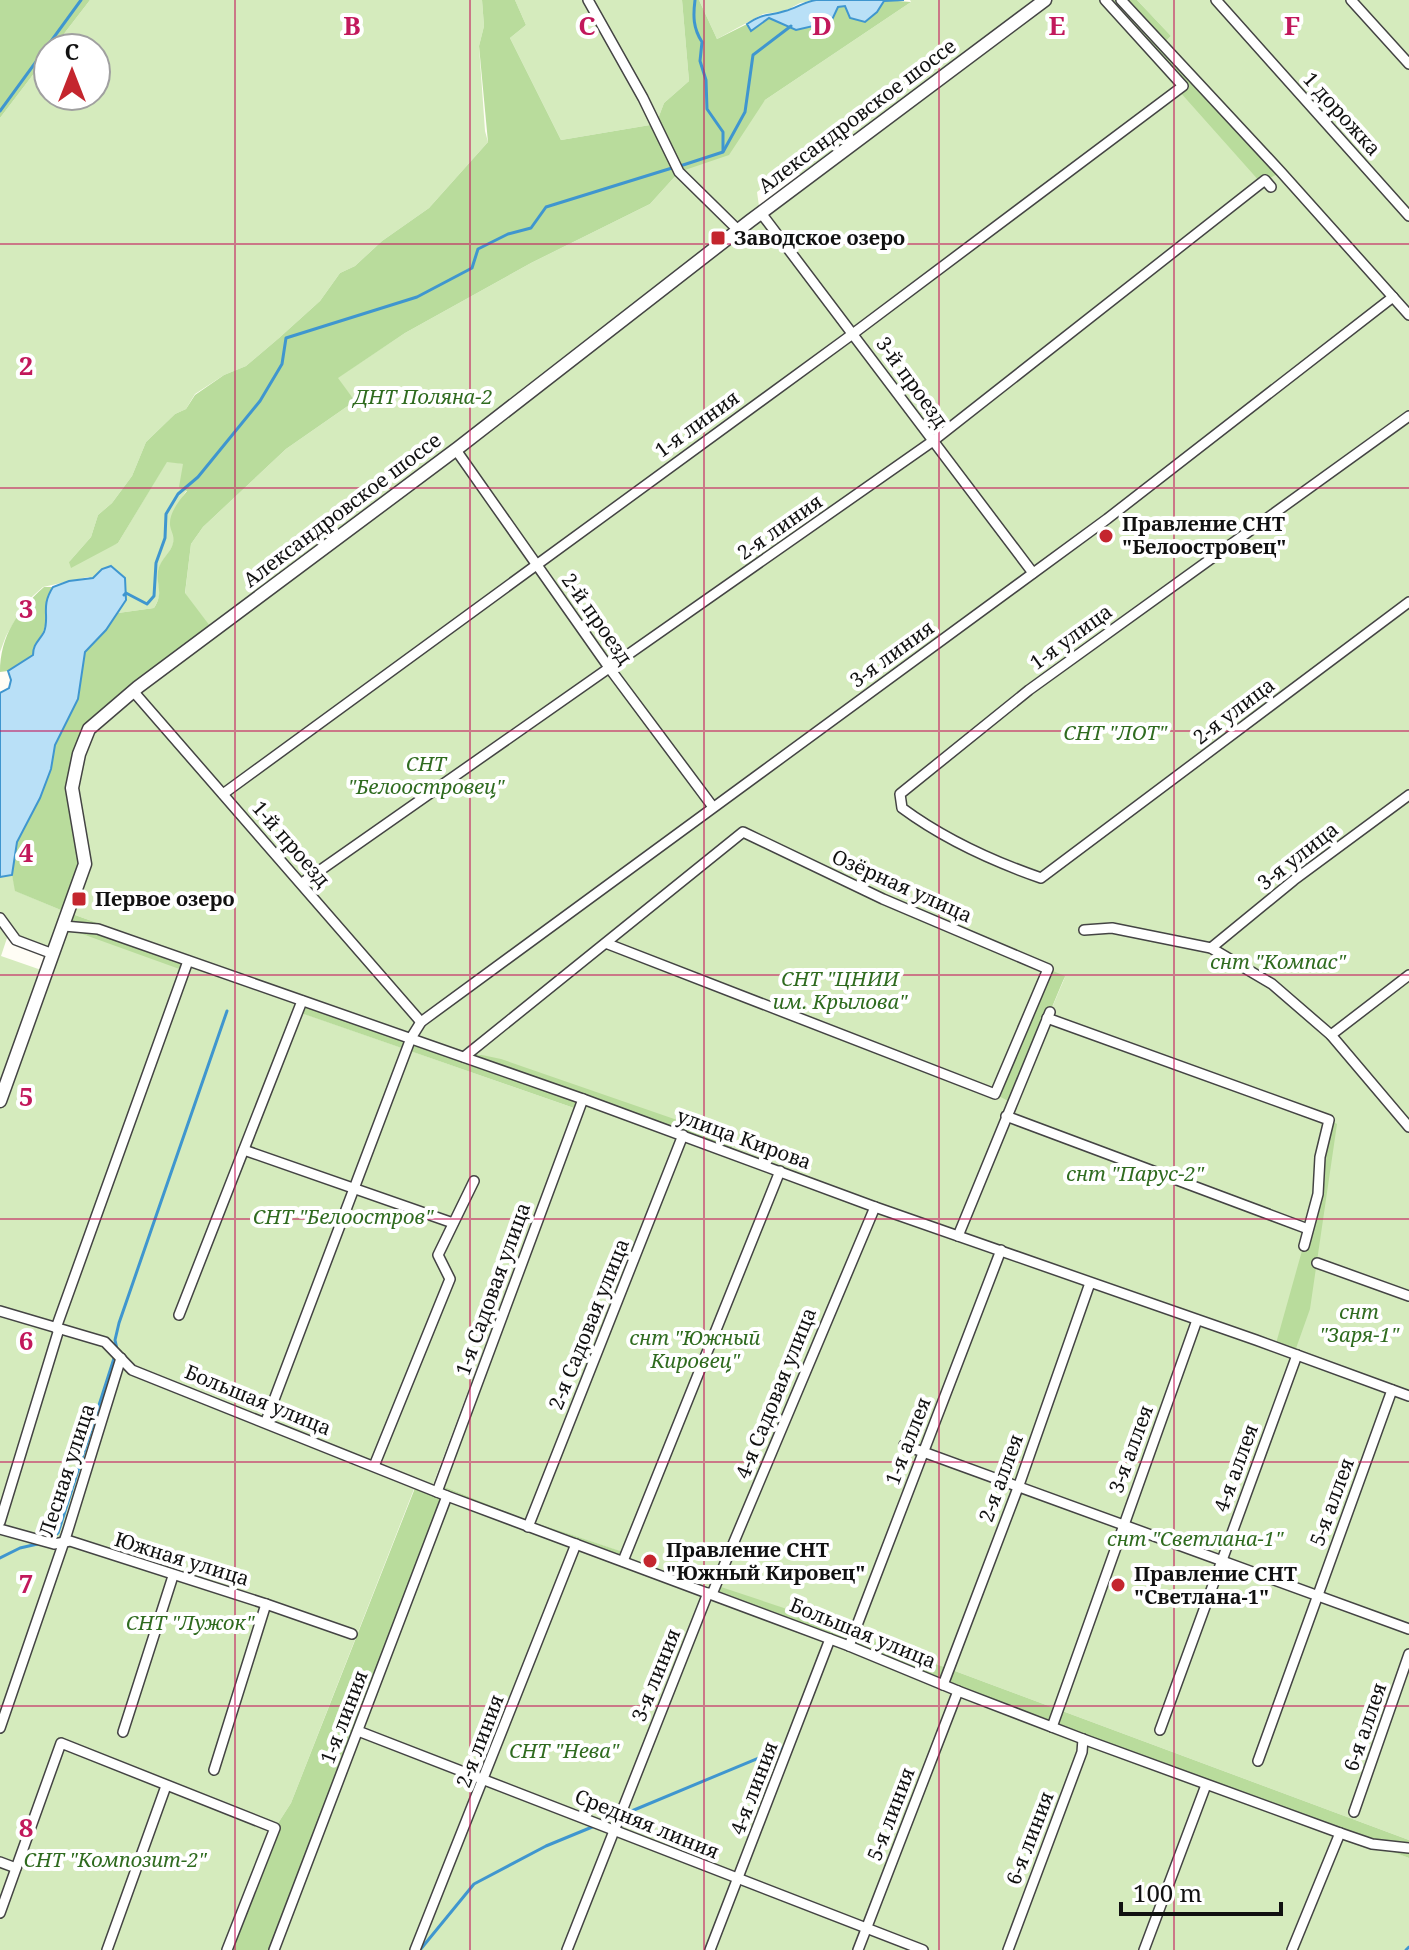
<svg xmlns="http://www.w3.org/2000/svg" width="1409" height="1950" viewBox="0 0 1409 1950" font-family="'Noto Serif',serif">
  <rect width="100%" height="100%" fill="#fffdf5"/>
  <g fill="#d5ebbd" fill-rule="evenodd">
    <path d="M90,0H482L484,26L479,46L485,131L488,142L429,208L382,241L355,266L340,273L320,301L279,338L246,366L224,375L195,394L186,409L175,414L146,442L132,476L112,503L98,515L91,537L69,562L118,543L167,461L184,464L187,490C173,509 180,524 173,544C170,554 160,560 158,572C157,588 164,592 154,608L118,613C127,600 127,593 124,578L111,567L93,579L88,577L43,587L25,603L6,636L0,652V118L48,55V96H96V48H53Z"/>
    <path d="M515,0H682L689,81L664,103L656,124L561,140L510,38L526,25Z"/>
    <path d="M699,0H816L800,3L785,11L763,14L717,39Z"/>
    <path d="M910,0H1098L1179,89L1271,176L1280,172L1162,45L1171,36L1137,0H1409V1840L802,1614L1409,1858V1947L1406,1950H274L448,1497L625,1553L525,1519L440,1485L585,1099L472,1051H463L69,913L189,960L303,1000L299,1012L574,1108L431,1490L416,1484L291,1803L275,1828L227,1950H0V1100L6,1084L0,1081V877L12,875L16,891L68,913L73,790L89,729L213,631L185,594L191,544L203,527L286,449L355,401L337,378L405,333L531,263L650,204L679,172L765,100L911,2ZM788,170L809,177L760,213L757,192ZM9,932L16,940L53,953L47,972L1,956ZM1065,977L1012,1102L996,1094Z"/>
  </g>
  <g fill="#b9dc9c">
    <path d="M0,0H90L53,48H48V55L0,118Z"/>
    <path d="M482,0H515L526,25L510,38L561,140L656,124L664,103L689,81L682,0H699L717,39L747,24L751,31L769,17L796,30L831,22L838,7L845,6L851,18L877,12L884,0L911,2L765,100L729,155L679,172L650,204L531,263L405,333L338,378L355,401L286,449L203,527L191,544L185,593L213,630L89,729L73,790L85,864L69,913L463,1051L501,1059L735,1140L730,1152L585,1100L440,1485L525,1519L626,1553L621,1560L448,1497L274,1950H227L275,1828L291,1803L417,1483L432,1489L574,1108L298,1012L303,1000L189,960L185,971L63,927L68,913L15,891L12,875L17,842L40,798L51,769L55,745L78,699L85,652L106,630L118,613L154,608C164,592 156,587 158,571C160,559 171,553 173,543C175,536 171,532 170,525C169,512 180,500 187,491L179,487L183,464L167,462L118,543L71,568L69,562L91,537L98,515L112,503L132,476L146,442L175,414L186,409L195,395L224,375L246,366L279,338L320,301L340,273L355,266L382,241L429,208L488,142L479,46L484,26Z"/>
    <path d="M1098,0H1137L1171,36L1163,44L1281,172L1261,183Z"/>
    <path d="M44,587H53C42,604 50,616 43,632C39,641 33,644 33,655L8,671L0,672C0,636 18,610 44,587Z"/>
    <path d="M1048,969L1065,976L1012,1103L995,1094Z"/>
    <path d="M1329,1120L1337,1124L1310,1309L1294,1354L1275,1347L1305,1240Z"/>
    <path d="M718,1586L802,1614L1409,1840V1858L714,1595Z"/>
  </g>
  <g fill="#b9e0f7" stroke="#3f96cf" stroke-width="2">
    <path d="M816,0H904L884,1L877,12L865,22L850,18L845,6L838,7L831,22L796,30L769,18L751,31L747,24C765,12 767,17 785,11C796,8 804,2 816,0Z"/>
    <path d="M111,566L125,578L126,600L106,630L85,652L78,699L55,745L51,769L40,798L17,842L12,875L0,877V693L9,688L11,680L8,671L33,655C33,644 39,641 44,632C50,616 40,607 53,587L69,581L93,578L102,569Z"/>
  </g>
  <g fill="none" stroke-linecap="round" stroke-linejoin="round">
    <g stroke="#3f96cf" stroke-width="3">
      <path d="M695,0C693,16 693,28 702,42L700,61L706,80L707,109L723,132V151"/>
      <path d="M0,111L81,0"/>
      <path d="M680,166L723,152L745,112L753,55L791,26"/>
      <path d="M124,595L126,593L147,604L154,596L156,563L165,538L166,514L178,494L198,477L260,401L282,364L286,338L417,297L472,268L478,249L508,234L531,228L546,207L672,168"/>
      <path d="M49,1541L58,1533L117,1349L115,1340L119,1323L227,1011"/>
      <path d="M0,1558L20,1548L42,1543"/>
      <path d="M622,1815L785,1747"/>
      <path d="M420,1950L474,1884L546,1846L597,1825"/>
      <path d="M1406,1950L1409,1947"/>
    </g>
    <defs>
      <g id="minor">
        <path d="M588,0L643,98L679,172L738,230"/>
        <path d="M1121,0L1281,172L1409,315"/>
        <path d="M1216,0L1409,216"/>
        <path d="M1351,0L1409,64"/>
        <path d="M761,213L1033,573"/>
        <path d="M1409,416L1029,690L900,794L902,808C944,839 992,861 1041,878L1409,602"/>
        <path d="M456,450L610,669L713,807"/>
        <path d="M133,691L421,1022"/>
        <path d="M223,794L854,333L1183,86L1105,0"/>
        <path d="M302,883L933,441L1265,180L1271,187"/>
        <path d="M0,918L16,940L53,954"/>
        <path d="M64,926L98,929L583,1099L875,1207L1256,1340L1409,1396"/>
        <path d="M1084,930L1112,928L1211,948L1272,984L1331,1035L1409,1127"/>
        <path d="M1211,948L1294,880L1409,795"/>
        <path d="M1047,1018L1329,1120L1320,1157L1318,1194L1304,1246"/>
        <path d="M1331,1035L1409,975"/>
        <path d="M464,1057L743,832L883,899L1048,969L995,1094L608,944"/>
        <path d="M1006,1116L1308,1229"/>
        <path d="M244,1150L453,1223"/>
        <path d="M958,1236L1050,1012"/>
        <path d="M1317,1263L1409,1296"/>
        <path d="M0,1311L105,1342L132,1370L447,1496L849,1646L958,1691L1083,1739L1340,1833L1372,1844L1409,1848"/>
        <path d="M179,1315L302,1001"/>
        <path d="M56,1328L188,961"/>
        <path d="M266,1421L411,1038L421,1022L1107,519L1393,297"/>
        <path d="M904,1445L1409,1629"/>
        <path d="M374,1466L450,1279L438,1255L474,1181"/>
        <path d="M437,1492L583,1099"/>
        <path d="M0,1522L59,1329"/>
        <path d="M528,1527L683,1135"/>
        <path d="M0,1529L54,1544L70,1541L266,1604L352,1634"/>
        <path d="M623,1561L780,1171"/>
        <path d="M712,1594L875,1207"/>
        <path d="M849,1646L1001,1250"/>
        <path d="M943,1685L1019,1485L1090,1283"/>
        <path d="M1052,1727L1197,1320"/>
        <path d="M0,1728L67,1533L121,1358"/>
        <path d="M1160,1730L1297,1355"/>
        <path d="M358,1731L923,1950"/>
        <path d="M123,1732L173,1576"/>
        <path d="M1258,1761L1392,1390"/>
        <path d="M214,1770L266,1604"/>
        <path d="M1354,1812L1409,1654"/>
        <path d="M0,1862L16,1868"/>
        <path d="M0,1913L61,1743L275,1828L227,1950"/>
        <path d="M107,1950L166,1786"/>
        <path d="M274,1950L447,1496"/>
        <path d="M415,1950L576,1544"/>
        <path d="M567,1950L708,1593"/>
        <path d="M710,1950L830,1639"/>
        <path d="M858,1950L958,1691"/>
        <path d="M1008,1950L1082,1752L1083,1739"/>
        <path d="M1144,1950L1206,1785"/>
        <path d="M1292,1950L1340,1833"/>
      </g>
      <path id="tertiary" d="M0,1101L85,864L72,788L79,754L89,729L138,687L458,448L750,221L1045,0"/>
    </defs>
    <use href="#minor" stroke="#444" stroke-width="12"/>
    <use href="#tertiary" stroke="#444" stroke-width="15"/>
    <use href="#minor" stroke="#fff" stroke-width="9"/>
    <use href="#tertiary" stroke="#fff" stroke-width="12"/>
  </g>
  <path fill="none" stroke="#c2185b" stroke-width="2" stroke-opacity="0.55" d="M235,0V1950M470,0V1950M704,0V1950M939,0V1950M1174,0V1950M0,244H1409M0,488H1409M0,731H1409M0,975H1409M0,1219H1409M0,1462H1409M0,1706H1409"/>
  <g fill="#c4262e" stroke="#fff" stroke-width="3">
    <rect x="710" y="230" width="16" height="16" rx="4"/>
    <circle cx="1106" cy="536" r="8"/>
    <rect x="71" y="891" width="16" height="16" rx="4"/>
    <circle cx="650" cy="1561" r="8"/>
    <circle cx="1118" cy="1585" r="8"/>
  </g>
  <g text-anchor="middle" stroke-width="8" stroke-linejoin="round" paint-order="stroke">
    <g font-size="20" fill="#111" stroke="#fff">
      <text transform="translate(1342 114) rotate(48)" y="7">1 дорожка</text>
      <text transform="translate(857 116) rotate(-37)" y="7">Александровское шоссе</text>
      <text transform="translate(912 382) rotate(54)" y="7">3-й проезд</text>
      <text transform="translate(697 424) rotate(-36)" y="7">1-я линия</text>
      <text transform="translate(342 510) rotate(-37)" y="7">Александровское шоссе</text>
      <text transform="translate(780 527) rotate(-35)" y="7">2-я линия</text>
      <text transform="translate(597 619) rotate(55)" y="7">2-й проезд</text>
      <text transform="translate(1071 637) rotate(-36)" y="7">1-я улица</text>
      <text transform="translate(892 654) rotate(-36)" y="7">3-я линия</text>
      <text transform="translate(1234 711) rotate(-37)" y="7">2-я улица</text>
      <text transform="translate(291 844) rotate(49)" y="7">1-й проезд</text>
      <text transform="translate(1298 856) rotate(-38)" y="7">3-я улица</text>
      <text transform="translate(902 886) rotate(24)" y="7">Озёрная улица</text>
      <text transform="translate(744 1139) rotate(20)" y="7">улица Кирова</text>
      <text transform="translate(493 1289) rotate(-70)" y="7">1-я Садовая улица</text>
      <text transform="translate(589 1324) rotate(-68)" y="7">2-я Садовая улица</text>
      <text transform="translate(776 1393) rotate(-68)" y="7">4-я Садовая улица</text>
      <text transform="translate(258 1400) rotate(22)" y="7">Большая улица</text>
      <text transform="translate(908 1441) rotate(-69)" y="7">1-я аллея</text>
      <text transform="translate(1131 1449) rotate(-70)" y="7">3-я аллея</text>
      <text transform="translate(1236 1468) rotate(-70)" y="7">4-я аллея</text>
      <text transform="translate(67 1470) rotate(-72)" y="7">Лесная улица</text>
      <text transform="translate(1001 1478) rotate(-70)" y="7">2-я аллея</text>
      <text transform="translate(1332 1502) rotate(-70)" y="7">5-я аллея</text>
      <text transform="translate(182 1559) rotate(17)" y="7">Южная улица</text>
      <text transform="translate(863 1633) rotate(22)" y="7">Большая улица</text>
      <text transform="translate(656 1675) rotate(-68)" y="7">3-я линия</text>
      <text transform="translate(344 1717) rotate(-69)" y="7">1-я линия</text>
      <text transform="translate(1365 1727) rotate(-71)" y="7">6-я аллея</text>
      <text transform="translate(480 1741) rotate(-69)" y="7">2-я линия</text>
      <text transform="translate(754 1788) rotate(-69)" y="7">4-я линия</text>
      <text transform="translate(891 1814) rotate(-69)" y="7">5-я линия</text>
      <text transform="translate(647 1824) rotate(22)" y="7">Средняя линия</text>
      <text transform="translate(1030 1838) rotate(-69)" y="7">6-я линия</text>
    </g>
    <g font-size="20" font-weight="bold" fill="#111" stroke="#fff" text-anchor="start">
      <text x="734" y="245">Заводское озеро</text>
      <text x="1122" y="531">Правление СНТ<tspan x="1122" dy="23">"Белоостровец"</tspan></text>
      <text x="95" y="906">Первое озеро</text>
      <text x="666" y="1557">Правление СНТ<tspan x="666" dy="23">"Южный Кировец"</tspan></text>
      <text x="1134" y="1581">Правление СНТ<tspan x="1134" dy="23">"Светлана-1"</tspan></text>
    </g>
    <g font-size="20" font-style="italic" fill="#2f6b1f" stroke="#fff">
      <text x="423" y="404">ДНТ Поляна-2</text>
      <text x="1115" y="740">СНТ "ЛОТ"</text>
      <text x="426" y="771">СНТ<tspan x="426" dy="23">"Белоостровец"</tspan></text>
      <text x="1278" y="969">снт "Компас"</text>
      <text x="840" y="986">СНТ "ЦНИИ<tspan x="840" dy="23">им. Крылова"</tspan></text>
      <text x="1135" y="1181">снт "Парус-2"</text>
      <text x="343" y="1224">СНТ "Белоостров"</text>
      <text x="1359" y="1319">снт<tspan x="1359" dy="23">"Заря-1"</tspan></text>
      <text x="695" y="1345">снт "Южный<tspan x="695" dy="23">Кировец"</tspan></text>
      <text x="1195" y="1546">снт "Светлана-1"</text>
      <text x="190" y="1630">СНТ "Лужок"</text>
      <text x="564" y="1758">СНТ "Нева"</text>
      <text x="115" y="1867">СНТ "Композит-2"</text>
    </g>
  </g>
  <g font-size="26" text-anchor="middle" font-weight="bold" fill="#c2185b" stroke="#fff" stroke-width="8" stroke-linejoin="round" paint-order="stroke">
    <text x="352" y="35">B</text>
    <text x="587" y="35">C</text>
    <text x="822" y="35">D</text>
    <text x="1057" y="35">E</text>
    <text x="1292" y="35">F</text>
    <text x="26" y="375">2</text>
    <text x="26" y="618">3</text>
    <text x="26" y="862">4</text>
    <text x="26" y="1106">5</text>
    <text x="26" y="1350">6</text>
    <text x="26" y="1593">7</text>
    <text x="26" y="1837">8</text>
  </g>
  <g transform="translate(72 72)"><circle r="38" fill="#ffffff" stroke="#a0a0a0" stroke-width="2"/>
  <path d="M0-6L14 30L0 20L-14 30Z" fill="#c4262e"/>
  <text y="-12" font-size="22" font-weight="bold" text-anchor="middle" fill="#111111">С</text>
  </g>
  <path d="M1121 1902v12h160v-12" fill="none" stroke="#111111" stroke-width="4"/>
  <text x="1133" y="1902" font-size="24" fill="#111111" stroke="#ffffff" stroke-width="6" paint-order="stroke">100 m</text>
</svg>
